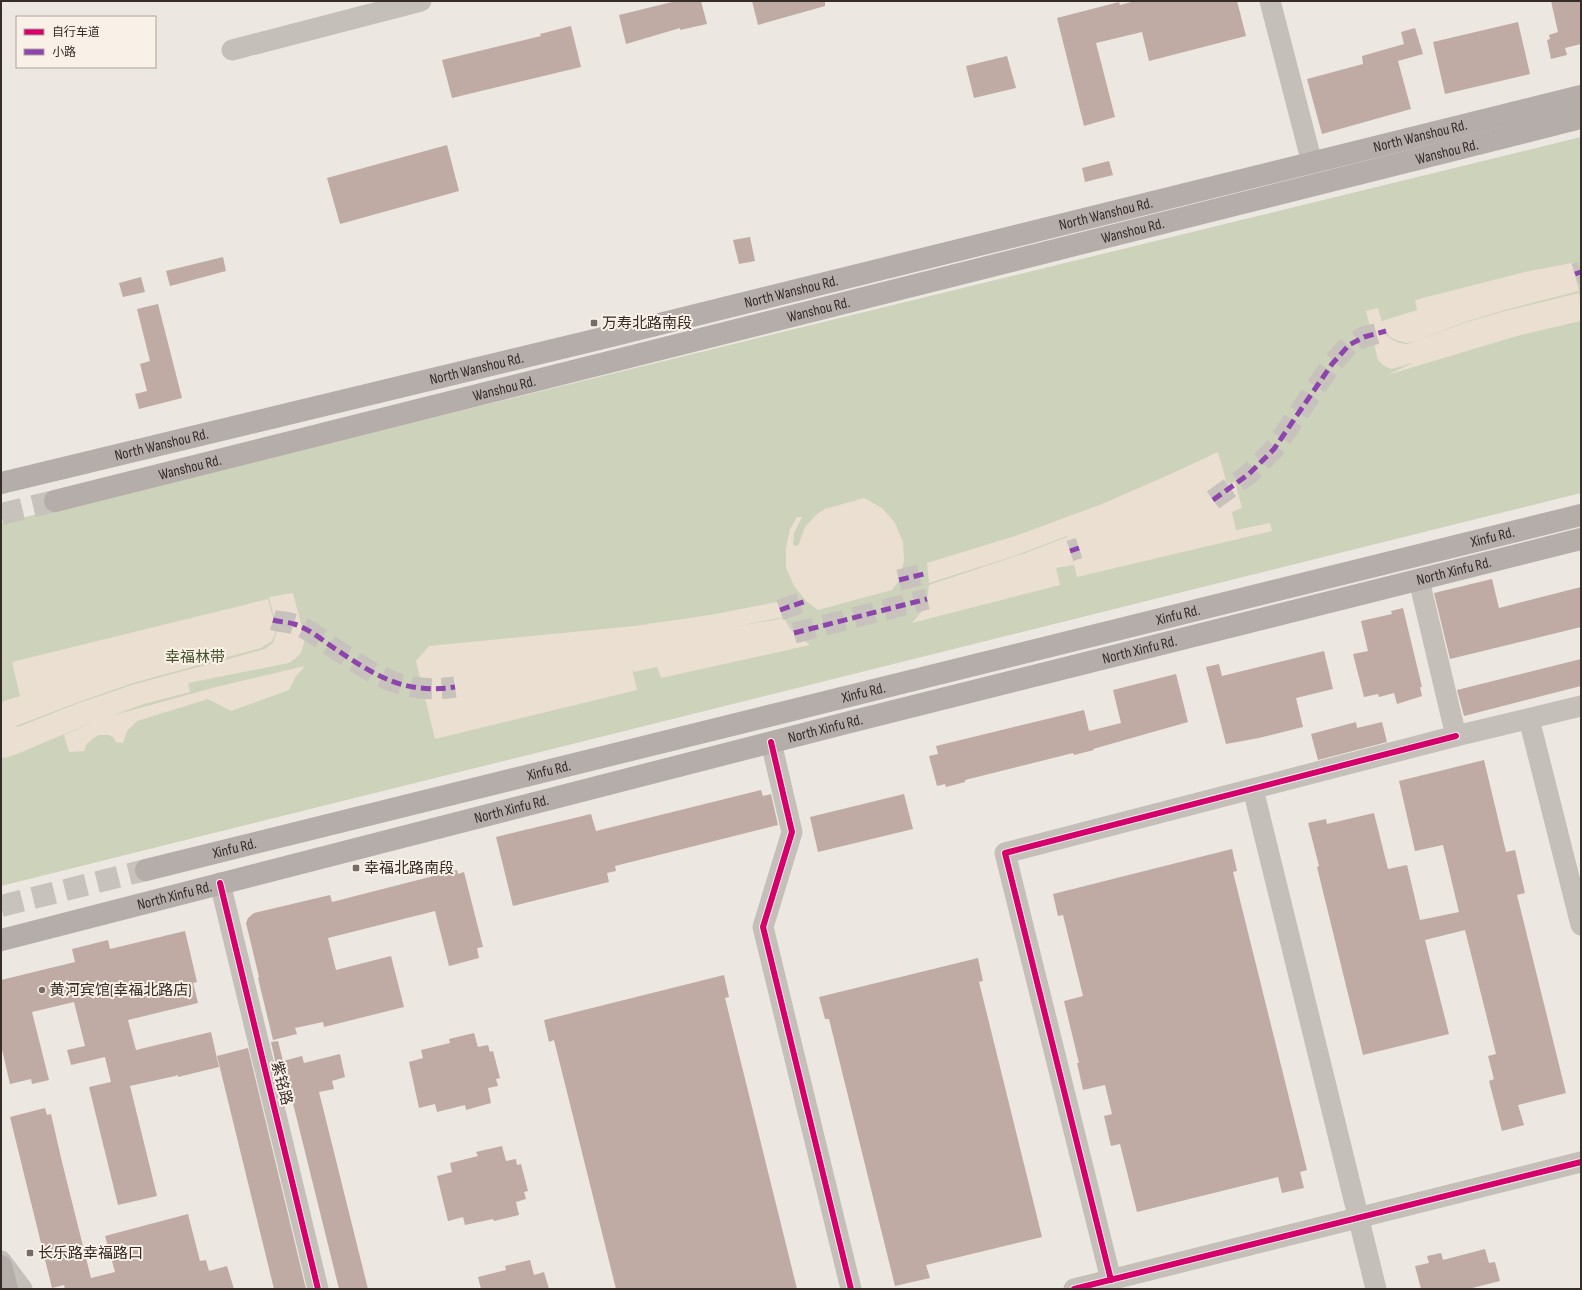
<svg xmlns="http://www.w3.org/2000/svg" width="1582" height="1290" viewBox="0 0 1582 1290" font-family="'Sofia Sans Condensed','Noto Sans SC',sans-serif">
  <rect width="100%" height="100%" fill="#ece7e1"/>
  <path fill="#cdd2bb" d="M1581,137V493L1,886V523Z"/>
  <g fill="#eadfd0">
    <path d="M1572,263L1579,291L1505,310L1465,322L1415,341L1407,343L1396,340L1390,337L1384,329L1386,334L1391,339L1399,343L1407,344L1464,323L1505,311L1579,293L1581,301V321L1517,336L1387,375L1413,363L1391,369L1384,366L1378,360L1366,311L1378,308L1383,326L1382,321L1417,310L1415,300L1525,272Z"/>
    <path d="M1218,452L1227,484L1235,482L1242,508L1232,512L1236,530L1270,523L1272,531L1077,577L1067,536L1011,557L929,583L927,563L1015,536L1102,504L1173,473Z"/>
    <path d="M864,498L882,508L895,523L903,542L904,560L900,579L892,590L818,610L806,601L794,586L786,568V548L790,529L797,517H802L794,533L793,545L798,546L805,527L817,514L825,509Z"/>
    <path d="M1067,537L1074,565L1056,568L1060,585L912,623L923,610L927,599L929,585L1025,553Z"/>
    <path d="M293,593L305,639L301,653L295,659L289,663L188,683L190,692L144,704L114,715L216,687L305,666L296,676L289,690L231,711L208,699L137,721L127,731L123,743L116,742L113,737L108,735H99L92,739L86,745L84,751L69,752L64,735L93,722L17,754L5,758L1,757V702L20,696L12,662L268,599L275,625V634L272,641L261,648L133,683L76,703L16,726L18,727L76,704L135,684L265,649L273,643L276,634V625L269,597Z"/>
    <path d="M777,602L784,617L733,627L784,618L790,629L810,645L661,678L657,667L634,672L632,669L637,690L435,739L416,661L429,646L634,626L710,615Z"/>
  </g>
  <g fill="#bfaba3">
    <path d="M676,1H701L707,24L680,30V28L626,44L619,15Z"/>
    <path d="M752,1H825V6L758,25Z"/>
    <path d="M1135,1H1237L1246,36L1149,61L1142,32L1096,43L1115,117L1084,126L1057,18L1119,2L1120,5Z"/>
    <path d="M1551,1H1581V44L1565,48L1567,55L1551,59L1547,40L1550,39L1549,35L1558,32Z"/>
    <path d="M1518,22L1530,74L1445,94L1433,42Z"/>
    <path d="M571,26L581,67L452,98L442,60L541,36L540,34Z"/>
    <path d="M1415,28L1423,54L1398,61L1411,109L1322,134L1307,79L1363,64L1362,56L1404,44L1401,32Z"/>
    <path d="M1007,56L1016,88L974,98L966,66Z"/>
    <path d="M447,145L459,191L340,224L327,178Z"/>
    <path d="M1109,161L1113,175L1085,182L1082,168Z"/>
    <path d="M750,237L755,261L739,264L733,240Z"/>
    <path d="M223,257L226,271L170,286L166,271Z"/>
    <path d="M141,277L145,292L123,297L119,283Z"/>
    <path d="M158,304L182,398L139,409L135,394L147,391L140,364L150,361L137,309Z"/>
    <path d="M1492,579L1499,608L1581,587V627L1450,659L1434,593Z"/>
    <path d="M1403,608L1422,687H1420L1422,696L1397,704L1394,693L1379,697L1378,694L1364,697L1353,654L1368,651L1361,621L1392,614L1391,611Z"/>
    <path d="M1324,651L1333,689L1296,698L1303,727L1259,738L1226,744L1206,667L1219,664L1222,676Z"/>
    <path d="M1581,659V686L1464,716L1457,690Z"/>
    <path d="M1176,674L1188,722L1093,749L1094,750L1074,755L1073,753L965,780V782L946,787L945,784L937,786L929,756L938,754L936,746L1084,710L1089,731L1121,723L1113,690Z"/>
    <path d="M1356,722L1357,728L1382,722L1387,742L1318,760L1311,734Z"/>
    <path d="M1484,760L1506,852L1515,850L1525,893L1517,895L1566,1093L1518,1105L1524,1125L1502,1131L1489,1081L1494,1079L1488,1056L1496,1054L1465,930L1425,940L1449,1034L1363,1055L1317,867L1319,866L1308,823L1326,819L1327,824L1374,813L1388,869L1407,865L1420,920L1459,912L1443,845L1415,851L1399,781Z"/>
    <path d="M761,790L763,796L771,794L778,825L615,866L616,871L607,873L609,882L513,906L496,837L591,814L596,831Z"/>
    <path d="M904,794L913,829L818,852L810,817Z"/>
    <path d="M1232,849L1237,871L1233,872L1307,1170L1300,1172L1304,1188L1282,1193L1278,1177L1137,1212L1120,1144L1111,1146L1104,1116L1112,1114L1105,1085L1083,1090L1077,1063H1079L1064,1001L1083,996L1063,915L1058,916L1053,894Z"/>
    <path d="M457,870L458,874L464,872L483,947L477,948L479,958L449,966L435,911L328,938L336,970L391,956L404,1007L324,1027L323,1022L295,1028L297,1034L273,1040L258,978L259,977L246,923L248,918L254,913L330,895L332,902Z"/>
    <path d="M185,931L197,982L193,983L198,1003L128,1020L136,1050L211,1032L219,1067L178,1077V1075L175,1076L130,1086L157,1196L118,1205L89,1087L111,1082L105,1057L71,1065L67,1050L85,1046L74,1002L32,1012L49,1080L32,1084L31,1079L10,1084L1,1045V980L75,962L72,949L108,940L110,949Z"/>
    <path d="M978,958L983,981L979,982L1042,1237L926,1265L930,1278L895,1286L829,1019H825L819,997Z"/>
    <path d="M724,975L729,997L725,998L797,1289H616L554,1040L549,1042L544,1020Z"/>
    <path d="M474,1033L478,1047L488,1045L490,1052L493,1051L500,1078L496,1079L498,1086L488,1088L491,1103L466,1110L465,1105L437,1112L435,1104L419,1108L409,1062L423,1058L421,1050L450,1043L449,1039Z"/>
    <path d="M278,1041L283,1061L302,1056L304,1063L340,1054L345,1077L332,1081L334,1089L319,1092L368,1289H339L284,1067L277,1069L271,1042Z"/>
    <path d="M248,1048L306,1289H274L217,1056Z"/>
    <path d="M45,1108L47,1115L51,1114L62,1162L91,1278L115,1272L105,1236L188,1214L200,1261L206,1260L209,1271L227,1266L234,1289H65L64,1285L52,1288L10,1117Z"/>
    <path d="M502,1146L506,1161L516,1159L517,1165L521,1164L528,1191L524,1192L526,1199L516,1202L519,1215L494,1221L493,1219L465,1225L463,1217L448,1221L437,1176L452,1172L450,1163L478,1156L476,1152Z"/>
    <path d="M1485,1249L1489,1263L1495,1262L1500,1281L1468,1289H1421L1415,1266L1429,1263L1427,1256L1441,1253L1443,1260Z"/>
    <path d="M530,1260L534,1275L544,1272L549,1289H481L478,1277L506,1270L505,1266Z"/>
  </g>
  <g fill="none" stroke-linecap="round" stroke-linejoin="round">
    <g stroke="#c8c2bc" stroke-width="21" stroke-dasharray="21 10" stroke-linecap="butt">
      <path d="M1575,274L1581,272"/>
      <path d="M1213,500L1249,474L1274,449L1332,364L1349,345L1364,337L1386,331"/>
      <path d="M1070,551L1079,548"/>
      <path d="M899,580L928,573"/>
      <path d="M780,610L806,601"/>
      <path d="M273,620C280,622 288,622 294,624C307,628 320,638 331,646C373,674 402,695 455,687"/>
      <path d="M794,633L927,599"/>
    </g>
    <g stroke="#c8c2bc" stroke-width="22" stroke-dasharray="22 11" stroke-linecap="butt">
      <path d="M1,514L55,501"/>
      <path d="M1,906L146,870"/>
    </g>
    <g stroke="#c5bfba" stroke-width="21">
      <path d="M1270,1L1312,163"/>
      <path d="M232,50L421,1"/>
      <path d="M1419,580L1456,736L1581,706"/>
      <path d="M1529,719L1581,925"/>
      <path d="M771,742L792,832L763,927L851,1289"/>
      <path d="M1253,789L1376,1289"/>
      <path d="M220,883L318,1289"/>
      <path d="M1,1261L22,1289"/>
      <path d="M1111,1280L1005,853L1456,736"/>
      <path d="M1074,1289L1581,1162"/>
    </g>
    <g stroke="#b4ada9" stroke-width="22">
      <path id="s1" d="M1,483L599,339L1581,96"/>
      <path id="s2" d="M55,501L1581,118"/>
      <path id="s3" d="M146,870L1581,515"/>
      <path id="s4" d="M1,940L850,722L1581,539"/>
      <path d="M1,1266L7,1289"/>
    </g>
    <g stroke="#8e44ad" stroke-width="5" stroke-dasharray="10 5" stroke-linecap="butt">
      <path d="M1575,274L1581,272"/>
      <path d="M1213,500L1249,474L1274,449L1332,364L1349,345L1364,337L1386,331"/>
      <path d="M1070,551L1079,548"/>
      <path d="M899,580L928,573"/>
      <path d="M780,610L806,601"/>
      <path d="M273,620C280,622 288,622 294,624C307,628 320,638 331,646C373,674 402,695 455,687"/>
      <path d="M794,633L927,599"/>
    </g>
    <defs>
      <g id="cycleway">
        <path d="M771,742L792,832L763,927L851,1289"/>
        <path d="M220,883L318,1289"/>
        <path d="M1111,1280L1005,853L1456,736"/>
        <path d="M1074,1289L1581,1162"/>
      </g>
    </defs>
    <use href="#cycleway" stroke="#f9f1e8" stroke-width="8"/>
    <use href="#cycleway" stroke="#d6006c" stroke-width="6"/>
  </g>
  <g fill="#766d69" stroke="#f9f1e8" stroke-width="1.5">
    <rect x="590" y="319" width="8" height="8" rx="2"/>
    <rect x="352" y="864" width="8" height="8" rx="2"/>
    <circle cx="42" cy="990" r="4"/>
    <rect x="26" y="1249" width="8" height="8" rx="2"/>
  </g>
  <g text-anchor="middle" stroke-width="4" stroke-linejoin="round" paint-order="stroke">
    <g font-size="15" fill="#362c28" stroke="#f9f1e8">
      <text dy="5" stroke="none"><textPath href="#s1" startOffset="1461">North Wanshou Rd.</textPath></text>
      <text dy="5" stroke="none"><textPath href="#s2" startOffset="1435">Wanshou Rd.</textPath></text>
      <text dy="5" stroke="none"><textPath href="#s1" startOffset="1137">North Wanshou Rd.</textPath></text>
      <text dy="5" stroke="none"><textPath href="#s2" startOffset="1111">Wanshou Rd.</textPath></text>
      <text dy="5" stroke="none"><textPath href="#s1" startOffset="813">North Wanshou Rd.</textPath></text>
      <text dy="5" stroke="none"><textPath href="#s2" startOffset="787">Wanshou Rd.</textPath></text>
      <text dy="5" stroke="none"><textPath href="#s1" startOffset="489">North Wanshou Rd.</textPath></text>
      <text dy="5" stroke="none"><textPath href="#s2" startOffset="463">Wanshou Rd.</textPath></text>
      <text dy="5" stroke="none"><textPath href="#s1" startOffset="165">North Wanshou Rd.</textPath></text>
      <text dy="5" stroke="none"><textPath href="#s2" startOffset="139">Wanshou Rd.</textPath></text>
      <text dy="5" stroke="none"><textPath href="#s3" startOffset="1387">Xinfu Rd.</textPath></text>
      <text dy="5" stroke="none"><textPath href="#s4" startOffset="1499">North Xinfu Rd.</textPath></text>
      <text dy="5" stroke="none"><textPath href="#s3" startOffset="1063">Xinfu Rd.</textPath></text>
      <text dy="5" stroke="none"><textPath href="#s4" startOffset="1175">North Xinfu Rd.</textPath></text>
      <text dy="5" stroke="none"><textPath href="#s3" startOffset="739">Xinfu Rd.</textPath></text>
      <text dy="5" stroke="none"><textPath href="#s4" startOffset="851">North Xinfu Rd.</textPath></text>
      <text dy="5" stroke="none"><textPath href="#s3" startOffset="415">Xinfu Rd.</textPath></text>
      <text dy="5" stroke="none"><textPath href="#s4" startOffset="527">North Xinfu Rd.</textPath></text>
      <text dy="5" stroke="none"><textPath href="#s3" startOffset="91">Xinfu Rd.</textPath></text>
      <text dy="5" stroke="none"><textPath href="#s4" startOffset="179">North Xinfu Rd.</textPath></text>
      <text transform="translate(282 1083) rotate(76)" y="5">紫铭路</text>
    </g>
    <g font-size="15" fill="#362c28" stroke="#f9f1e8" text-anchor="start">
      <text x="602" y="328">万寿北路南段</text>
      <text x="364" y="873">幸福北路南段</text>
      <text x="50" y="995">黄河宾馆(幸福北路店)</text>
      <text x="38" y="1258">长乐路幸福路口</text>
    </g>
    <g font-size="15" fill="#46542c" stroke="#f9f1e8">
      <text x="195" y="662">幸福林带</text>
    </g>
  </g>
  <rect width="1582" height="1290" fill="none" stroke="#362c28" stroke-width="4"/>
  <rect x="16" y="16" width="140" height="52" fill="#f9f1e8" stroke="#aba29b"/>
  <rect x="24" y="29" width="20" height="6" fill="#d6006c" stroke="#aba29b"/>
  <text x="52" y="36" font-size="12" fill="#362c28">自行车道</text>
  <rect x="24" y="49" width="20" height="6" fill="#8e44ad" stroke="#aba29b"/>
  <text x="52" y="56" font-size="12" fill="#362c28">小路</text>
</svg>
